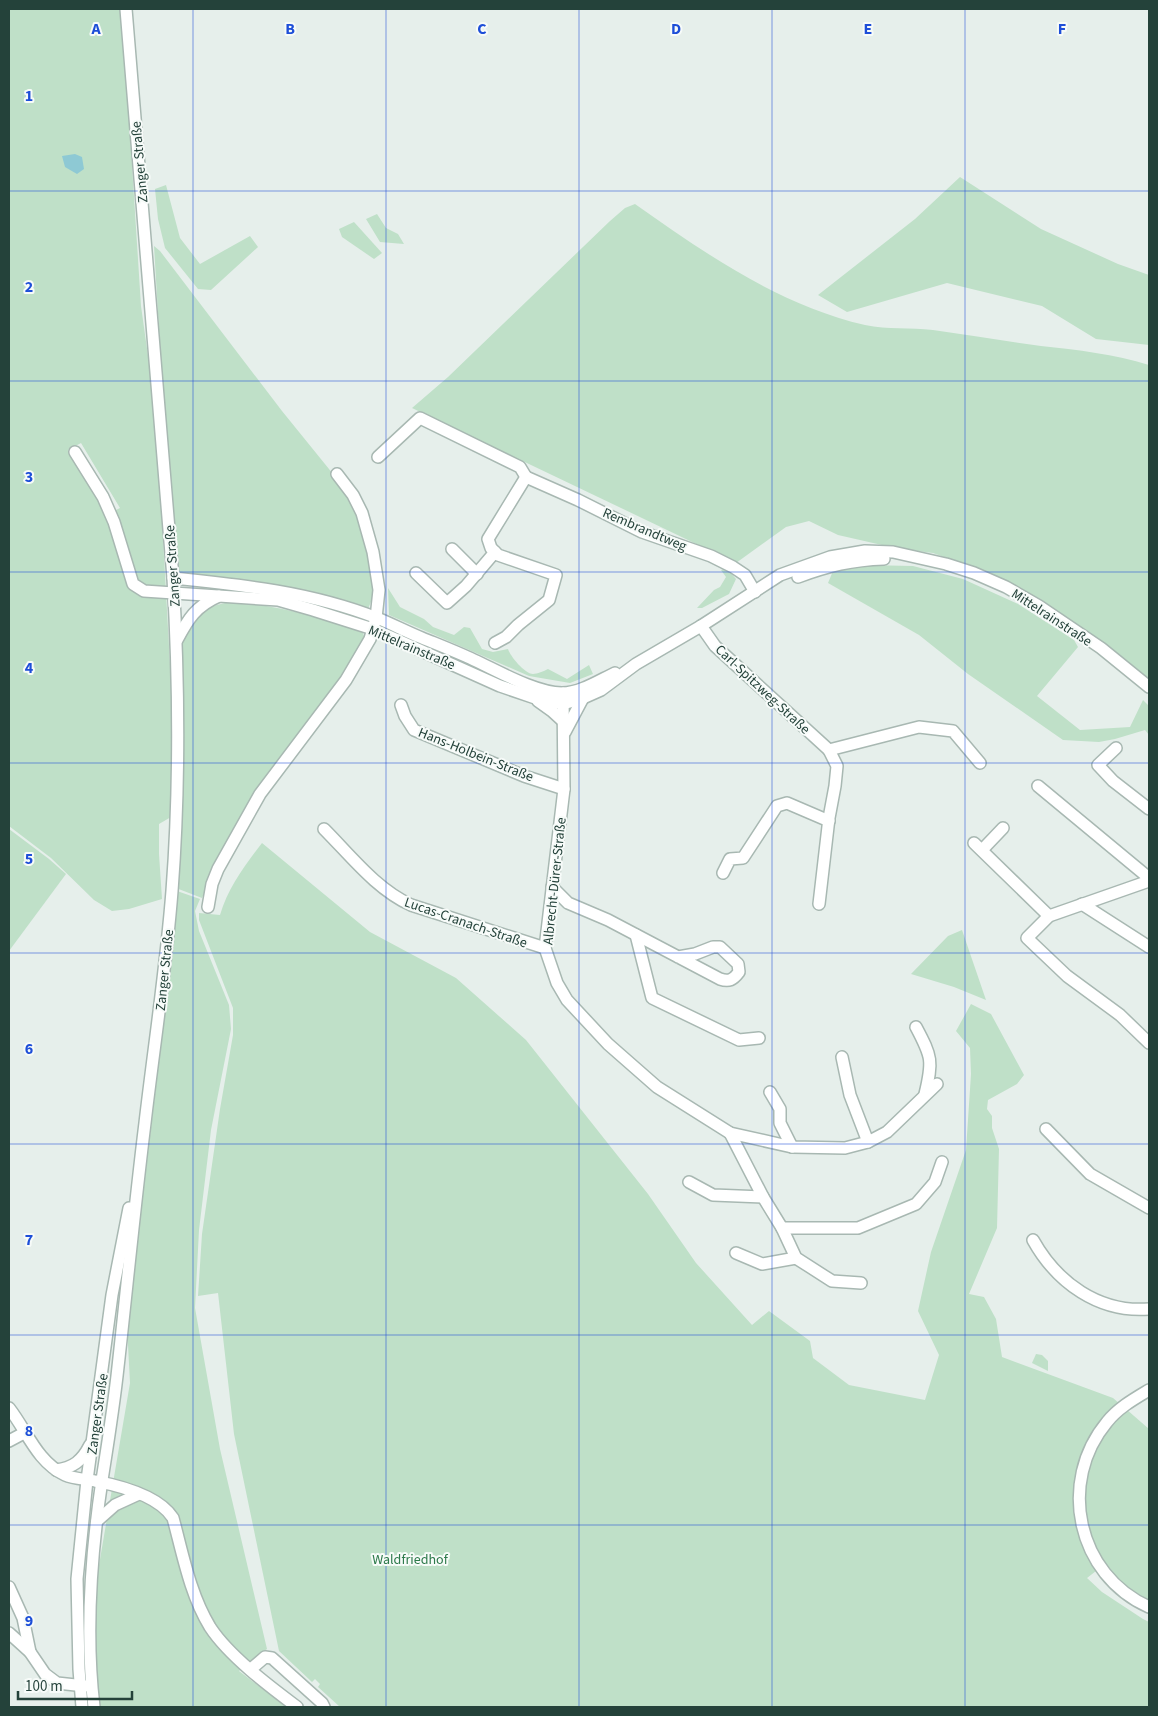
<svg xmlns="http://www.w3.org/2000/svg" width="1158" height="1716" viewBox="0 0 1158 1716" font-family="'Source Sans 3',sans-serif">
  <rect width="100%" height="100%" fill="#e6efeb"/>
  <g fill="#bfe0c8" fill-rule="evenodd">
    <path d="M9,9H120L125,56L141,306L156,413L171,682V817L159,824V854L162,899L129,909L112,911L94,900L51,858L9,826ZM81,443L120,508L108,514L68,450Z"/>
    <path d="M960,177L1041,229L1118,264L1149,275V345L1096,339L1042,306L947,283L847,312L818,295L915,219Z"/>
    <path d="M166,185L180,238L200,264L250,236L258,247L211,290L198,289L165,248L158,219L155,189Z"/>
    <path d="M635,204C706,254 779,305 865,325C888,330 910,327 933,330C969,335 1005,341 1041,346C1077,350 1115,354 1149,365V681L1112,649L1024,591L975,568L933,553L895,548L838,535L809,521L786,527L736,563L412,408L448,377L610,221L625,208Z"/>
    <path d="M377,214L386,228L398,234L404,244L380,242L366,219Z"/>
    <path d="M354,222L382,253L374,259L342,237L339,229Z"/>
    <path d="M154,246L160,251L282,411L329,469L354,503L362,523L375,592L368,609L285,589L179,572L163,397Z"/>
    <path d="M866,565L913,566L963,579L1018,604L1074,640L1078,647L1037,696L1080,730L1130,727L1143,700L1149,706V735L1145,730L1115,739L1099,742L1063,740L968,674L919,635L828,583L833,571Z"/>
    <path d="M724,569L728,570L736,579L729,594L702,608H697L714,590L720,587L726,577L721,570Z"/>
    <path d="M388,588L400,607L424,619L433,627L454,635L464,627L470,628L482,649L493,652L508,649C510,656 525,674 533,674C537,674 544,671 548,669L567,679L589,665L593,674L570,683L529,676L389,615Z"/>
    <path d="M229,602C275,604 318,617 362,630L364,636V648L219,859L202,898L176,888L181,645L184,631L205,608Z"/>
    <path d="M9,829L49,859L66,874L9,951Z"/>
    <path d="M262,843L370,932L456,978L526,1040L648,1194L696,1263L752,1325L769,1311L810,1341L813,1358L849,1385L925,1400L939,1355L918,1311L931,1252L966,1150L971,1074L970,1048L956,1031L971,1004L991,1014L1024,1075L1017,1084L988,1100L987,1109L992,1116V1128L999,1149L997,1228L969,1294L984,1297L996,1319L1002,1357L1113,1398L1120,1404L1078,1468L1074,1492L1075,1512L1084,1545L1096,1571L1087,1578L1102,1592L1143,1619L1149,1622V1707H340L318,1687L320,1684L315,1679L312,1682L279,1651L234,1434L218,1293L198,1296L202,1234L220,1109L233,1035V1008L199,920V913L220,915C228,888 245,865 262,843Z"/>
    <path d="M177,891L200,899L195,911L199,931L229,1005L231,1029L211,1130L199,1230L195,1308L220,1449L267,1649L254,1658L239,1671L286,1707H99L94,1631L98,1571L130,1383L127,1326L173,946Z"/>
    <path d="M962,930L986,1000L954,987L911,974L948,936Z"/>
    <path d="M1036,1354L1042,1355L1048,1361V1371L1032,1363Z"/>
    <path d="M1126,1409L1149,1429V1603L1118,1581L1100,1560L1090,1538L1082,1493L1086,1471L1104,1431Z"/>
  </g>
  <path fill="#8ec9d4" d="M75,154L82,157L84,169L77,174L65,167L62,156Z"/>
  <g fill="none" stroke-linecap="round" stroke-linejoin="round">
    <defs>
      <g id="minor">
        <path d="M75,452L103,497L114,522L133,584L144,591L278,600L313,610L373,629L500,686L535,698L563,704L583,698L601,690L636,664L701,626L780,575L830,557L865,551L893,552L946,564L974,573L1006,587L1039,606L1101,648L1149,687"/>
        <path d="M378,457L420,418L520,467L526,477"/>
        <path d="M452,549L477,574"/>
        <path d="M416,573L447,603L466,586L495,552"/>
        <path d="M798,577C828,566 852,560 884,559"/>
        <path d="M173,578C242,585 311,592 377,618C392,624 407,632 422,638C439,645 457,652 474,660C498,671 536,693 562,693C580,693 600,680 615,673"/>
        <path d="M701,626L715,646L829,750L919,727L953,731L980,763"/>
        <path d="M177,640C188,619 196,606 219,596"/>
        <path d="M495,643L506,637L518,625L549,600L556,575L498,555L491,548L488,539L526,477L578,500L642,532L711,556L733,567L745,575L755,592"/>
        <path d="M563,693L564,789L545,948L557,983L567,1000L608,1044L657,1087L730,1133L792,1147L845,1148L868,1142L887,1132L937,1084"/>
        <path d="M538,701L552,711L564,722"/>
        <path d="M401,705L405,716L414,730L524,776L564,789"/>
        <path d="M565,732L583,698"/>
        <path d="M1116,748L1098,765L1113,781L1149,809"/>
        <path d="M1038,786L1149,878"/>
        <path d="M324,829C351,856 376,889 411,905L545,948"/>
        <path d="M974,843L1049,916"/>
        <path d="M982,850L1003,828"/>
        <path d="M723,873L730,859L743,858L777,806L787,803L829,821"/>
        <path d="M552,887L568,903L608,920L720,979C729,982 733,980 739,972L738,964L720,947H713L695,954L678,957"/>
        <path d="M819,904L829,818L835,786L837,766L829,750"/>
        <path d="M1082,904L1149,947"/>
        <path d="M208,907L212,884L218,869L260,794L346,680L370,639L376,618L379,590L373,552L362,513L353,495L337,474"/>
        <path d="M636,935L652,998L739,1040L759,1038"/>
        <path d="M916,1027C932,1057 933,1061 925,1094"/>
        <path d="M1149,1043L1120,1015L1067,976L1027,938L1049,916L1149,881"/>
        <path d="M842,1057L850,1095L868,1142"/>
        <path d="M770,1092L780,1109V1123L792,1147"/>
        <path d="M1046,1129L1090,1174L1149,1208"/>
        <path d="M730,1133L763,1197L782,1228L796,1258L832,1281L861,1283"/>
        <path d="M689,1182L713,1195L763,1197"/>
        <path d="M782,1228H858L916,1204L935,1182L942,1162"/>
        <path d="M1033,1240C1057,1283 1099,1313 1149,1309"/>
        <path d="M736,1253L762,1264L796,1258"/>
        <path d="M1149,1390C1134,1399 1118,1408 1107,1422C1057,1482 1077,1575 1149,1607"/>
        <path d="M9,1408C27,1431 37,1462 65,1475C74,1479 86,1479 95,1481C121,1486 159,1496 173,1518C183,1555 190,1594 210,1627C229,1656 269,1686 297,1707"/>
        <path d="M9,1441L24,1433"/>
        <path d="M56,1470C73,1468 82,1461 90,1445"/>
        <path d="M97,1521L115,1505L139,1494"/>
        <path d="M9,1587L23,1618L30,1652"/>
        <path d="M9,1633L30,1652L45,1674L57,1683L85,1686"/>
        <path d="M251,1669L265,1657L272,1658L322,1703L324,1707"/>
        <path d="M82,1707L79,1669L77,1579L87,1480L112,1295L129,1208"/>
        <path d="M94,1707C85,1632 91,1554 102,1480C108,1442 114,1405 118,1367C127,1286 135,1204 145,1123C154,1046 166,969 172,891C180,787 179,682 173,578L126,9"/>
      </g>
    </defs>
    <use href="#minor" stroke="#a8b8b2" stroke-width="14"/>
    <use href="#minor" stroke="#fff" stroke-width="11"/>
  </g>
  <path fill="none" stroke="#1d4ed8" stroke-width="1" stroke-opacity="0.55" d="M193,9V1707M386,9V1707M579,9V1707M772,9V1707M965,9V1707M9,191H1149M9,381H1149M9,572H1149M9,763H1149M9,953H1149M9,1144H1149M9,1335H1149M9,1525H1149"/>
  <g text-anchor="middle" stroke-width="4" stroke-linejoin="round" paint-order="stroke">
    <g font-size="14" fill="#24423a" stroke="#f7fbf9">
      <text transform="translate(139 162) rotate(-95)" y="5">Zanger Straße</text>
      <text transform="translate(645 529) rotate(23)" y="5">Rembrandtweg</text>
      <text transform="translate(172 566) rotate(-94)" y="5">Zanger Straße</text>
      <text transform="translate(1052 617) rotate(33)" y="5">Mittelrainstraße</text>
      <text transform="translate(412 647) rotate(23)" y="5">Mittelrainstraße</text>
      <text transform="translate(763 689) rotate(43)" y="5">Carl-Spitzweg-Straße</text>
      <text transform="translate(476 754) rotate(22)" y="5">Hans-Holbein-Straße</text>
      <text transform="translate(554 881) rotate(-84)" y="5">Albrecht-Dürer-Straße</text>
      <text transform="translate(466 922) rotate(19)" y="5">Lucas-Cranach-Straße</text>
      <text transform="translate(164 970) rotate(-84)" y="5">Zanger Straße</text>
      <text transform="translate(97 1414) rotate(-82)" y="5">Zanger Straße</text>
    </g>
    <g font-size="14" fill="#2d7a4b" stroke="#f7fbf9">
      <text x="410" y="1564">Waldfriedhof</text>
    </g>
  </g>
  <g font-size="16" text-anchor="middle" font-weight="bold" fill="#1d4ed8" stroke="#f7fbf9" stroke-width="4" stroke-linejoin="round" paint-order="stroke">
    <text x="96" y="34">A</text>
    <text x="290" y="34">B</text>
    <text x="482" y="34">C</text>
    <text x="676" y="34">D</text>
    <text x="868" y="34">E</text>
    <text x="1062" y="34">F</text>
    <text x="29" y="101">1</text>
    <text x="29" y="292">2</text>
    <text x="29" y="482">3</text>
    <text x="29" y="673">4</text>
    <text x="29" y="864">5</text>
    <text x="29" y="1054">6</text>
    <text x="29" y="1245">7</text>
    <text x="29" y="1436">8</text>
    <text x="29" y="1626">9</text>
  </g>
  <rect width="1158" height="1716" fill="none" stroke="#24423a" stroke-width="20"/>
  <path d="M18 1691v8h114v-8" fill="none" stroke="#24423a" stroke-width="2.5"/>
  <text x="25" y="1691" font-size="15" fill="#24423a" stroke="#f7fbf9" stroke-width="4" paint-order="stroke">100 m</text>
</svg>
